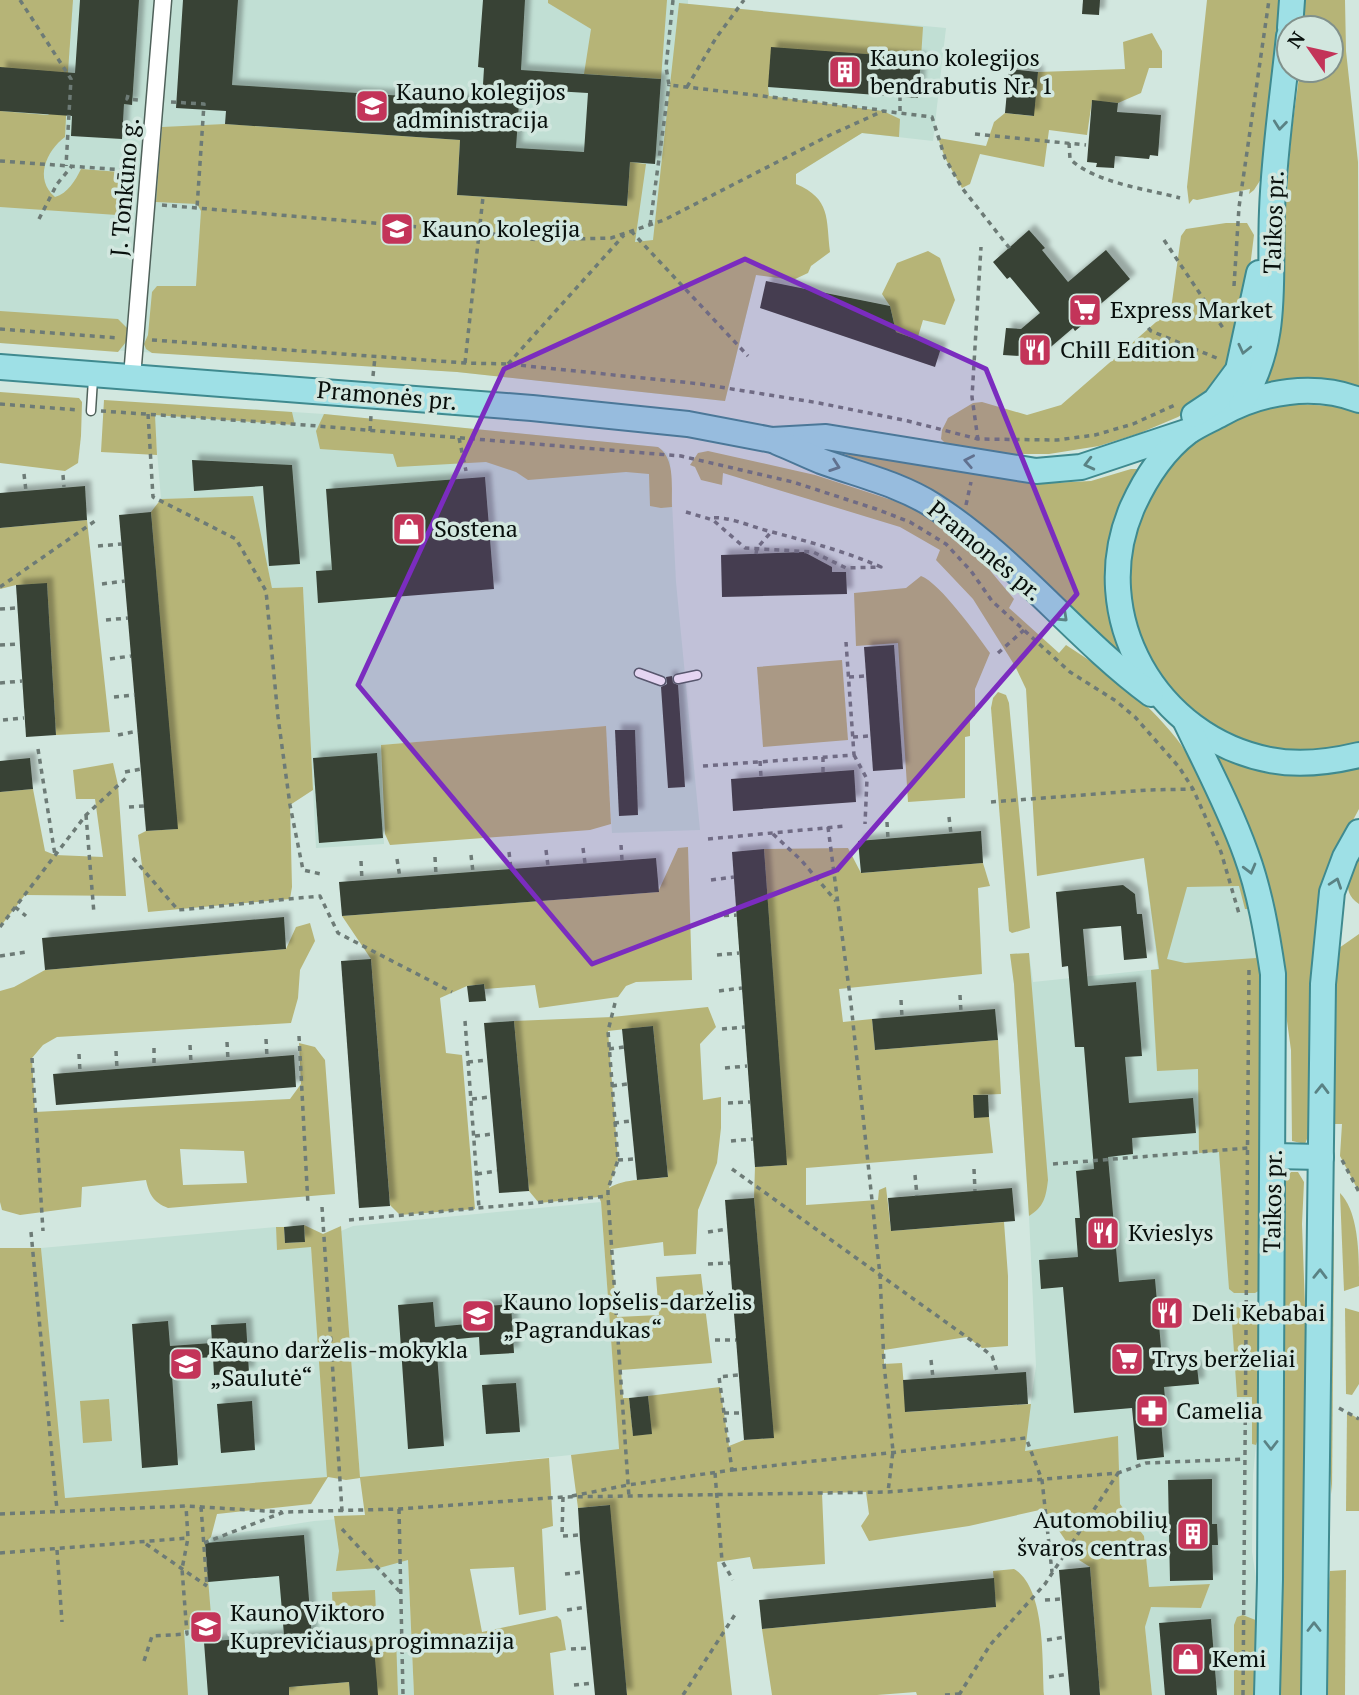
<svg xmlns="http://www.w3.org/2000/svg" width="1359" height="1695" viewBox="0 0 1359 1695" font-family="'PT Serif',serif">
  <defs>
    <filter id="shadow"><feDropShadow dx="6" dy="-6" stdDeviation="2" flood-color="#0004"/></filter>
  </defs>
  <rect width="100%" height="100%" fill="#d2e7df"/>
  <g fill="#c1dfd4">
    <path d="M0,0H688V4L946,28L933,141L862,133L796,174L793,280L756,275L725,401L457,372L0,343Z"/>
    <path d="M153,403L324,414L658,447L667,453L670,461L676,582L700,830L612,833L605,726L381,745L384,844L316,848L303,587L272,588L252,497L161,499Z"/>
    <path d="M1234,854L1260,944L1261,1428L1256,1445L1253,1475L1252,1552L1258,1590L1257,1695H1152L1145,1627L1151,1606L1201,1608L1210,1584L1149,1588L1144,1536L1120,1504L1118,1436L1024,1451L1036,1366L1029,1216L1014,984L1010,954L1029,953L1033,982L1158,969L1144,858Z"/>
    <path d="M601,1202L619,1450L360,1477L341,1231L353,1226Z"/>
    <path d="M276,1227L278,1250L311,1246L328,1477L64,1498L41,1248Z"/>
    <path d="M406,1514L414,1695H0L141,1548L314,1521Z"/>
  </g>
  <g fill="#b6b477" fill-rule="evenodd">
    <path d="M0,0H73L67,86L0,67Z"/>
    <path d="M548,0H667L661,79L584,74L591,29L548,3Z"/>
    <path d="M1207,0H1281L1261,179L1254,190L1249,194L1250,189L1197,200L1193,199L1189,204L1187,187Z"/>
    <path d="M1301,0H1345L1346,51L1358,162L1359,391L1261,385L1277,330L1291,136L1300,70H1331V28H1301Z"/>
    <path d="M679,3L923,27L921,58L768,87L769,96L883,111L900,119L899,137L862,133L796,174V184C831,199 826,218 830,252L811,266L808,273L793,280L756,275L725,401L457,372L152,353L146,349L144,344L148,335L152,292L157,286H196L201,211L197,204L156,202L162,127L225,124L460,140L457,195L627,206L630,162L646,164L635,242L653,240Z"/>
    <path d="M1152,33L1162,51V68H1149L1141,93L1118,103L1092,101L1087,135L1049,130L1044,167L980,154L970,184L962,188L945,158L938,138L986,146L994,122L1005,113L1033,116L1038,72L1125,69L1123,42Z"/>
    <path d="M67,98L65,137C46,151 34,179 55,197C68,193 75,181 81,169L120,172L117,215L0,207V111L48,115Z"/>
    <path d="M1226,223H1247L1254,235L1240,347L1207,398L1178,417L1140,433L1099,446L1049,454H1005L945,443L941,439L942,430L948,418L973,403L982,402L1027,415L1061,405L1171,309L1181,236L1186,229Z"/>
    <path d="M928,251L940,258L955,300L945,325L923,320L917,340L896,332L890,306L882,294L897,263Z"/>
    <path d="M0,311L118,319L127,328L126,342L118,352L0,343Z"/>
    <path d="M0,392L79,398L82,402L81,436L78,463L65,471L0,463Z"/>
    <path d="M104,400L292,412L295,425L155,415L157,455L101,452Z"/>
    <path d="M1292,404L1335,406L1359,413V744C1290,760 1234,753 1183,701C1174,692 1163,684 1157,674C1103,585 1133,464 1230,420C1249,411 1271,407 1292,404Z"/>
    <path d="M324,414L658,447C676,459 671,488 672,507L661,508L650,506L649,474L626,472L528,480L516,472L486,462L397,467L393,454L320,449L316,431Z"/>
    <path d="M842,450L1020,480L1053,483L1091,481L1131,469H1143L1130,492L1126,659L930,490L842,453Z"/>
    <path d="M708,451L815,475L907,505L940,523L972,549L1014,599L1009,608L1059,653L1066,645C1107,671 1146,700 1176,738C1210,782 1237,856 1250,909H1245L1239,886L1187,887L1167,959L1185,963L1256,958L1254,940L1259,939L1263,991L1262,1289L1255,1293H1234L1229,1289L1219,1152L1199,1153L1198,1069L1157,1071L1151,970L1159,969L1144,858L1037,876L1026,689L1015,666L973,599L936,560L940,550L900,527L723,473L722,485L701,480L695,467L690,465L698,453Z"/>
    <path d="M253,496L272,588L303,587L313,790L290,805L292,887L290,899L148,912L138,835L146,831L177,829L151,512L161,499Z"/>
    <path d="M87,520L110,732L56,735L47,584L16,585L0,589V528Z"/>
    <path d="M921,576C940,583 977,635 990,653L975,689V716L970,717V736L965,737V798L908,802L898,643L856,646L854,593L906,588Z"/>
    <path d="M842,660L848,740L763,747L757,667Z"/>
    <path d="M998,692L1006,695L1009,703L1030,928L1012,933L1009,931L991,708L993,698Z"/>
    <path d="M606,726L611,824L590,830L390,845L385,834L381,745Z"/>
    <path d="M1215,756L1253,768L1282,774L1359,765V809L1335,854L1311,1129L1305,1144L1292,1141L1291,1050L1281,978Z"/>
    <path d="M113,763L118,785L126,896L25,895L0,927V792L33,789L45,851L55,855L103,857L95,799H76L73,770Z"/>
    <path d="M688,847L692,980L636,982L626,986L618,997L539,1008L535,985L485,989L484,984L467,986L440,998L446,1053L462,1055L475,1209L400,1215L390,1205L371,959L342,916L658,892L678,848Z"/>
    <path d="M848,848L861,873L983,863L990,886L978,888L982,974L839,989L843,1022L872,1019L875,1050L998,1040L1001,1094L974,1095V1117H989L993,1153L806,1168V1205L878,1200L879,1190L886,1187L891,1231L1004,1222L1008,1276V1346L982,1348L967,1337L884,1350V1364L902,1363L906,1412L1031,1404L1025,1451L1118,1436L1120,1504L1144,1536L1149,1587L1210,1584L1201,1608L1151,1607L1145,1627L1152,1695H1100L1090,1567L1079,1560L1044,1509L969,1526L869,1541L861,1526L869,1514L866,1492L822,1493L825,1564L753,1569L750,1557L717,1562L732,1695H627L609,1505L578,1508L571,1455L619,1449L601,1202L599,1197L539,1203L529,1191L514,1021L612,1017L708,1007L716,1027L700,1044L703,1100L721,1097V1128L717,1163L698,1210L696,1254L664,1256L663,1242L611,1249L617,1317L659,1315L656,1277L701,1274L712,1363L621,1370L623,1398H629L633,1435L651,1434L648,1396L720,1387L729,1446L744,1440L773,1438L754,1198L755,1167L786,1165L764,849ZM653,1026L668,1177C649,1180 625,1178 609,1188L618,1160L608,1031Z"/>
    <path d="M1359,851V904C1338,890 1352,870 1359,851Z"/>
    <path d="M310,923L315,941L300,970L298,998L291,1023L57,1037L43,1045L32,1058L35,1112L290,1099L301,1084L299,1043L315,1047L325,1060L335,1194L168,1208C153,1202 149,1194 146,1180L82,1187L81,1207L20,1215L2,1210L0,1202V991L14,987L45,970L286,949L296,927ZM180,1149L244,1151L247,1183L183,1185Z"/>
    <path d="M1359,934V1192L1340,1156L1342,1124H1331L1332,966L1339,948Z"/>
    <path d="M1029,953L1048,1180C1046,1197 1044,1207 1029,1216L1014,984L1010,954Z"/>
    <path d="M1291,1172H1298L1304,1182L1302,1224L1308,1389L1304,1695H1280L1277,1616L1282,1185Z"/>
    <path d="M1340,1193C1359,1212 1359,1256 1359,1286L1344,1291Z"/>
    <path d="M1331,1216L1334,1233L1332,1494L1328,1452Z"/>
    <path d="M304,1225L323,1234L341,1226L360,1477L549,1458L553,1526L542,1529L546,1610L519,1615L514,1567L470,1569L482,1632L557,1616L561,1620L566,1650L550,1653L554,1695H414L408,1560L379,1568L336,1571L339,1551L334,1516L365,1515L360,1478L346,1480L328,1477L311,1504L217,1514L211,1537L205,1543L212,1627L184,1630L188,1695H0V1248H41L65,1498L327,1477L311,1247L277,1250L276,1227H284L285,1243L305,1242Z"/>
    <path d="M1231,1307L1257,1308L1262,1311L1261,1428L1256,1445L1252,1444V1397H1237Z"/>
    <path d="M1345,1308L1359,1312V1384L1352,1395L1346,1394Z"/>
    <path d="M109,1399L112,1441L83,1443L80,1401Z"/>
    <path d="M1347,1412L1359,1419V1511H1346Z"/>
    <path d="M1014,1569C1046,1588 1042,1661 1044,1695H917L916,1692L877,1695H772L762,1629L996,1607L993,1571Z"/>
    <path d="M1346,1570L1345,1695H1324L1325,1629L1330,1571Z"/>
    <path d="M375,1590L376,1613L333,1615L332,1592Z"/>
    <path d="M1243,1615L1258,1621L1257,1695H1234V1625L1237,1617Z"/>
    <path d="M396,1637L398,1695H378L313,1651V1642Z"/>
    <path d="M349,1682L350,1695H289V1687Z"/>
  </g>
  <g fill="#384235" fill-rule="evenodd" filter="url(#shadow)">
    <path d="M80,0H139L132,105L124,104L122,139L71,136L72,116L0,111V67L75,73Z"/>
    <path d="M183,0H238L232,85L482,101L484,68L478,67L483,0H525L521,70L661,79L655,164L630,162L627,206L457,195L460,140L225,124L226,111L176,108ZM520,89L588,93L584,152L516,148Z"/>
    <path d="M1083,0H1100L1099,15L1082,14Z"/>
    <path d="M771,47L921,58L918,98L768,87Z"/>
    <path d="M1009,69L1038,72L1034,116L1005,113Z"/>
    <path d="M1092,100L1118,103L1117,112L1161,115L1158,156L1150,155L1149,159L1115,156L1114,168L1096,167L1097,163L1087,162Z"/>
    <path d="M1029,230L1045,248L1042,250L1068,282L1106,250L1130,279L1083,319L1086,322L1075,331L1073,328L1039,357L1003,355L1006,328L1021,329L1040,313L1010,277L1007,279L993,262Z"/>
    <path d="M766,281L890,306L896,332L941,348L935,367L760,308Z"/>
    <path d="M192,460L292,465L300,564L269,566L263,486L194,491Z"/>
    <path d="M485,477L494,589L318,603L316,571L332,570L326,489Z"/>
    <path d="M85,486L87,520L0,528V493Z"/>
    <path d="M151,512L178,829L146,831L119,515Z"/>
    <path d="M804,552L832,567V572H846L847,594L722,597L721,555Z"/>
    <path d="M47,583L56,735L26,737L16,585Z"/>
    <path d="M894,645L903,769L873,771L864,647Z"/>
    <path d="M672,676L673,683L678,685L685,787L668,788L661,687L667,684L666,677Z"/>
    <path d="M615,730H635L638,815L619,816Z"/>
    <path d="M377,753L383,838L319,843L313,758Z"/>
    <path d="M30,758L33,789L0,792V761Z"/>
    <path d="M854,770L856,802L733,811L731,779Z"/>
    <path d="M981,831L983,863L861,873L858,841Z"/>
    <path d="M764,849L787,1165L755,1167L732,852Z"/>
    <path d="M656,858L659,892L342,916L339,882Z"/>
    <path d="M1123,885L1135,894L1137,914H1142L1147,958L1124,960L1121,926L1083,929L1088,986L1136,982L1142,1056L1125,1057L1129,1103L1193,1098L1196,1133L1132,1138L1133,1154L1108,1157L1119,1282L1155,1279L1163,1370L1197,1367L1199,1384L1164,1387L1166,1409H1160L1164,1457L1137,1460L1132,1408L1074,1413L1063,1287L1041,1289L1039,1260L1078,1257L1075,1218H1080L1076,1171L1094,1169L1084,1047H1075L1068,966L1062,967L1056,892Z"/>
    <path d="M284,917L286,949L45,970L42,938Z"/>
    <path d="M371,959L390,1206L359,1208L341,961Z"/>
    <path d="M484,984L486,1001L469,1002L467,986Z"/>
    <path d="M995,1009L998,1040L875,1050L872,1019Z"/>
    <path d="M514,1021L529,1191L499,1193L484,1023Z"/>
    <path d="M653,1026L668,1177L637,1180L622,1029Z"/>
    <path d="M294,1055L296,1087L56,1105L53,1074Z"/>
    <path d="M973,1095H988L989,1117L974,1118Z"/>
    <path d="M1012,1188L1015,1221L891,1231L888,1198Z"/>
    <path d="M754,1198L774,1438L744,1440L725,1200Z"/>
    <path d="M304,1225L305,1242L285,1243L284,1227Z"/>
    <path d="M433,1302L435,1327L478,1323L477,1307L511,1304L514,1353L480,1355L479,1337L436,1341L444,1446L408,1449L398,1305Z"/>
    <path d="M168,1321L170,1346L212,1343L211,1325L246,1323L249,1373L214,1375L213,1357L171,1360L178,1465L142,1468L132,1324Z"/>
    <path d="M1026,1372L1028,1404L905,1412L903,1380Z"/>
    <path d="M516,1383L520,1432L486,1434L482,1385Z"/>
    <path d="M648,1396L652,1434L633,1436L629,1398Z"/>
    <path d="M252,1401L255,1450L221,1453L217,1404Z"/>
    <path d="M1212,1479V1524H1217L1218,1545H1212L1213,1580L1170,1581L1168,1480Z"/>
    <path d="M610,1505L627,1695H595L580,1540L578,1508Z"/>
    <path d="M304,1535L313,1651L374,1646L378,1695H350L349,1682L289,1687V1695H208L204,1642L284,1635L279,1576L208,1582L205,1543Z"/>
    <path d="M1090,1567L1100,1695H1070L1059,1570Z"/>
    <path d="M994,1578L996,1607L762,1629L759,1600Z"/>
    <path d="M1211,1619L1217,1695H1165L1159,1623Z"/>
  </g>
  <g fill="none" stroke-linecap="round" stroke-linejoin="round">
    <defs>
      <g id="service">
        <path d="M91,411L93,379"/>
        <path d="M639,673L661,681"/>
        <path d="M678,679L697,675"/>
      </g>
      <path id="minor" d="M132,377L163,0"/>
      <g id="primary">
        <path d="M1290,28L1292,0"/>
        <path d="M0,367L532,408L688,424L772,440L826,437L1036,471L1081,467L1189,431"/>
        <path d="M1359,400C1314,383 1262,391 1221,414C1210,420 1198,425 1188,432C1163,451 1145,479 1132,508C1086,616 1156,738 1270,760C1300,766 1330,762 1359,755"/>
        <path d="M1241,403C1280,342 1269,279 1272,211C1274,153 1283,94 1289,36"/>
        <path d="M1194,415L1215,401L1238,370L1259,273"/>
        <path d="M777,442C792,448 806,455 821,461C859,475 900,484 934,506C1014,557 1075,638 1151,694"/>
        <path d="M1186,722C1207,766 1230,809 1246,854C1260,892 1267,934 1273,974L1270,1580L1267,1695"/>
        <path d="M1274,1156L1321,1157"/>
        <path d="M1314,1695L1323,984L1332,892L1345,857L1359,832"/>
      </g>
    </defs>
    <use href="#service" stroke="#4f615a" stroke-width="11"/>
    <use href="#minor" stroke="#4f615a" stroke-width="19"/>
    <use href="#primary" stroke="#3f8a8f" stroke-width="28"/>
    <g stroke="#6d7b76" stroke-width="3.5" stroke-dasharray="5 5" stroke-linecap="butt">
      <path d="M20,0L71,79L66,166"/>
      <path d="M673,0L666,67L669,85L881,110"/>
      <path d="M687,87L716,38L744,0"/>
      <path d="M128,95L127,99L138,100"/>
      <path d="M900,96V113"/>
      <path d="M171,102L204,104L197,208"/>
      <path d="M975,134L1086,145"/>
      <path d="M1069,143L1070,159C1095,183 1147,189 1180,198"/>
      <path d="M0,161L124,170L119,225"/>
      <path d="M162,205L479,232L538,240L611,238L664,220L830,135L883,111L932,117L945,158L962,188L1011,250"/>
      <path d="M39,219L57,184L72,166"/>
      <path d="M650,225L669,85"/>
      <path d="M631,231L748,356"/>
      <path d="M1164,240L1225,331"/>
      <path d="M1234,286L1239,207L1269,0"/>
      <path d="M1135,313L1151,331L1219,359"/>
      <path d="M0,329L119,338"/>
      <path d="M152,340L465,363L508,364L701,384L819,403L908,421L978,439L1057,440L1095,435L1133,424L1177,404"/>
      <path d="M465,363L483,197"/>
      <path d="M508,364L624,235"/>
      <path d="M373,376L375,357"/>
      <path d="M0,404L79,410"/>
      <path d="M101,411L305,425L681,456L793,482L876,509L910,522L946,544L971,571L992,601L1070,672L1116,701L1135,717L1179,767L1193,789L1221,852L1240,917"/>
      <path d="M148,414L153,497L236,539L266,591L278,717L290,805L303,870L321,874"/>
      <path d="M370,431L371,415"/>
      <path d="M459,438L466,471"/>
      <path d="M978,440L972,397L981,247"/>
      <path d="M24,474L26,491"/>
      <path d="M63,475L64,487"/>
      <path d="M966,505L971,482"/>
      <path d="M686,512L713,520L745,548L813,552L846,568L881,567C842,550 802,540 761,529C745,524 726,516 709,518"/>
      <path d="M98,546L122,544"/>
      <path d="M756,554L757,548L772,531"/>
      <path d="M102,584L125,581"/>
      <path d="M0,587L95,521"/>
      <path d="M0,609L17,608"/>
      <path d="M106,620L128,618"/>
      <path d="M0,645L20,644"/>
      <path d="M998,653L1024,630"/>
      <path d="M110,659L131,656"/>
      <path d="M849,677L866,676"/>
      <path d="M0,683L22,681"/>
      <path d="M114,697L135,695"/>
      <path d="M3,720L24,718"/>
      <path d="M118,735L138,731"/>
      <path d="M853,737L870,736"/>
      <path d="M38,749L55,855"/>
      <path d="M854,755L867,779L865,824"/>
      <path d="M823,757V772"/>
      <path d="M760,761L761,777"/>
      <path d="M703,766L854,755L846,642"/>
      <path d="M125,772L141,769"/>
      <path d="M991,802L1148,790L1193,789"/>
      <path d="M129,807L144,806"/>
      <path d="M86,815L94,914"/>
      <path d="M949,817L951,834"/>
      <path d="M887,822L888,839"/>
      <path d="M828,827L851,1004L880,1275L884,1364L893,1451L888,1492"/>
      <path d="M773,834L801,860L836,901"/>
      <path d="M708,839L846,826"/>
      <path d="M621,845L622,860"/>
      <path d="M583,848L585,863"/>
      <path d="M546,850L548,866"/>
      <path d="M509,852L511,869"/>
      <path d="M471,855L473,872"/>
      <path d="M435,857L436,875"/>
      <path d="M133,858L178,910L320,896L338,933L452,992"/>
      <path d="M397,859L400,878"/>
      <path d="M361,861L362,881"/>
      <path d="M711,880L734,877"/>
      <path d="M15,907L26,916"/>
      <path d="M714,916L737,915"/>
      <path d="M0,927L86,815L126,778"/>
      <path d="M717,955L739,953"/>
      <path d="M0,956L27,952"/>
      <path d="M719,991L742,988"/>
      <path d="M960,995L961,1012"/>
      <path d="M901,1000L902,1017"/>
      <path d="M615,1003L608,1031L618,1160L608,1189V1196L629,1497"/>
      <path d="M465,1021L479,1208"/>
      <path d="M722,1029L745,1027"/>
      <path d="M299,1036L308,1205"/>
      <path d="M266,1039L267,1057"/>
      <path d="M227,1042L228,1060"/>
      <path d="M190,1045L191,1063"/>
      <path d="M154,1048V1066"/>
      <path d="M609,1049L624,1047"/>
      <path d="M116,1051L117,1069"/>
      <path d="M79,1054L80,1072"/>
      <path d="M32,1058L43,1231"/>
      <path d="M468,1062L487,1060"/>
      <path d="M725,1068L747,1066"/>
      <path d="M612,1086L627,1084"/>
      <path d="M472,1099L490,1097"/>
      <path d="M728,1103L750,1102"/>
      <path d="M614,1123L631,1121"/>
      <path d="M475,1136L493,1134"/>
      <path d="M731,1141L753,1139"/>
      <path d="M618,1160L635,1159"/>
      <path d="M1342,1160L1359,1192"/>
      <path d="M1053,1164L1248,1148"/>
      <path d="M732,1169L982,1348L992,1356L998,1374"/>
      <path d="M974,1169L975,1191"/>
      <path d="M477,1174L497,1171"/>
      <path d="M915,1175L917,1196"/>
      <path d="M322,1207L342,1511"/>
      <path d="M349,1220L608,1196"/>
      <path d="M31,1232L57,1510"/>
      <path d="M708,1232L727,1229"/>
      <path d="M708,1264L730,1263"/>
      <path d="M712,1305L733,1304"/>
      <path d="M715,1340H736"/>
      <path d="M931,1360L933,1378"/>
      <path d="M1339,1408L1359,1419"/>
      <path d="M724,1413H742"/>
      <path d="M732,1470L1026,1438L1042,1480L1052,1572"/>
      <path d="M715,1473L722,1561L733,1580"/>
      <path d="M572,1496L628,1485L732,1470L719,1377L739,1375"/>
      <path d="M563,1497L562,1536L580,1535"/>
      <path d="M201,1507L207,1586"/>
      <path d="M399,1509L403,1695"/>
      <path d="M0,1514L186,1506L282,1512"/>
      <path d="M342,1529L400,1592"/>
      <path d="M204,1543L284,1512L399,1509L563,1497L888,1492L1118,1473L1146,1463L1245,1459"/>
      <path d="M146,1544L207,1586"/>
      <path d="M57,1550L62,1622"/>
      <path d="M0,1553L188,1538"/>
      <path d="M565,1574L583,1572"/>
      <path d="M1045,1600L1062,1599"/>
      <path d="M567,1610L587,1607"/>
      <path d="M1047,1640L1065,1637"/>
      <path d="M571,1649L590,1648"/>
      <path d="M144,1661L152,1636L187,1634L182,1569L188,1538L186,1506"/>
      <path d="M1049,1677L1068,1674"/>
      <path d="M574,1685L593,1683"/>
      <path d="M683,1695L736,1613"/>
      <path d="M945,1695L959,1694"/>
      <path d="M959,1695L990,1645L1045,1584L1118,1473"/>
      <path d="M1243,1695L1249,966"/>
    </g>
    <use href="#service" stroke="#fff" stroke-width="8"/>
    <use href="#minor" stroke="#fff" stroke-width="16"/>
    <use href="#primary" stroke="#9ee0e6" stroke-width="24"/>
  </g>
  <defs><path id="oneway-chevron" d="M-2-3.5L2.5 0L-2 3.5" fill="none" stroke-width="1.6" stroke-linecap="round" stroke-linejoin="round" transform="scale(1.75)"/></defs>
  <g stroke="#5a8284">
    <use href="#oneway-chevron" transform="translate(1280 125) rotate(96)"/>
    <use href="#oneway-chevron" transform="translate(1244 349) rotate(103)"/>
    <use href="#oneway-chevron" transform="translate(969 461) rotate(-169)"/>
    <use href="#oneway-chevron" transform="translate(1089 464) rotate(166)"/>
    <use href="#oneway-chevron" transform="translate(835 466) rotate(19)"/>
    <use href="#oneway-chevron" transform="translate(1063 617) rotate(43)"/>
    <use href="#oneway-chevron" transform="translate(1250 869) rotate(75)"/>
    <use href="#oneway-chevron" transform="translate(1336 883) rotate(-71)"/>
    <use href="#oneway-chevron" transform="translate(1322 1089) rotate(-89)"/>
    <use href="#oneway-chevron" transform="translate(1320 1274) rotate(-89)"/>
    <use href="#oneway-chevron" transform="translate(1271 1445) rotate(90)"/>
    <use href="#oneway-chevron" transform="translate(1314 1627) rotate(-90)"/>
  </g>
  <path fill="#7b2cbf" fill-opacity="0.2" stroke="#7b2cbf" stroke-width="5" stroke-linejoin="round" d="M745,259L986,369L1077,594L837,870L592,964L358,685L504,369Z"/>
  <defs>
    <symbol id="building-square" viewBox="-11 -11 22 22"><rect x="-9" y="-9" width="18" height="18" rx="4" fill="#c33459" stroke="#d2e7df"/><path d="M-4-6H4V6H1V3H-1V6H-4ZM-2.5-4.3h1.7v1.8h-1.7ZM.8-4.3h1.7v1.8H.8ZM-2.5-1h1.7V.8h-1.7ZM.8-1h1.7V.8H.8Z" fill="#fff"/></symbol>
    <symbol id="university-square" viewBox="-11 -11 22 22"><rect x="-9" y="-9" width="18" height="18" rx="4" fill="#c33459" stroke="#d2e7df"/><path d="M0-5L7-2L0 1L-7-2ZM-4 1L0 2.5L4 1V4Q0 6-4 4Z" fill="#fff"/></symbol>
    <symbol id="supermarket-square" viewBox="-11 -11 22 22"><rect x="-9" y="-9" width="18" height="18" rx="4" fill="#c33459" stroke="#d2e7df"/><path d="M-6-5.5h2.5l.6 2H6L4.5 2H-2.5L-4.4-4H-6ZM-1.5 3.2a1.3 1.3 0 1 0 .1 0ZM3 3.2a1.3 1.3 0 1 0 .1 0Z" fill="#fff"/></symbol>
    <symbol id="restaurant-square" viewBox="-11 -11 22 22"><rect x="-9" y="-9" width="18" height="18" rx="4" fill="#c33459" stroke="#d2e7df"/><path d="M-5-6h1v4h1v-4h1v4h1v-4h1v5L-1.5 .5V6h-2V.5L-5-1ZM5-6V6H3V1.5H1.5Q1.5-4 5-6Z" fill="#fff"/></symbol>
    <symbol id="shop-square" viewBox="-11 -11 22 22"><rect x="-9" y="-9" width="18" height="18" rx="4" fill="#c33459" stroke="#d2e7df"/><path d="M-5-2.5h2.3a2.7 3.5 0 0 1 5.4 0H5L5.5 6h-11ZM-1.5-2.5h3a1.5 2.3 0 0 0-3 0Z" fill="#fff"/></symbol>
    <symbol id="school-square" viewBox="-11 -11 22 22"><rect x="-9" y="-9" width="18" height="18" rx="4" fill="#c33459" stroke="#d2e7df"/><path d="M0-5L7-2L0 1L-7-2ZM-4 1L0 2.5L4 1V4Q0 6-4 4Z" fill="#fff"/></symbol>
    <symbol id="pharmacy-square" viewBox="-11 -11 22 22"><rect x="-9" y="-9" width="18" height="18" rx="4" fill="#c33459" stroke="#d2e7df"/><path d="M-2-6h4v4h4v4h-4v4h-4v-4h-4v-4h4Z" fill="#fff"/></symbol>
  </defs>
  <g fill-rule="evenodd">
    <use href="#building-square" x="826" y="53" width="38" height="38"/>
    <use href="#university-square" x="353" y="87" width="38" height="38"/>
    <use href="#university-square" x="378" y="210" width="38" height="38"/>
    <use href="#supermarket-square" x="1066" y="291" width="38" height="38"/>
    <use href="#restaurant-square" x="1016" y="331" width="38" height="38"/>
    <use href="#shop-square" x="390" y="510" width="38" height="38"/>
    <use href="#restaurant-square" x="1084" y="1214" width="38" height="38"/>
    <use href="#restaurant-square" x="1148" y="1294" width="38" height="38"/>
    <use href="#school-square" x="459" y="1297" width="38" height="38"/>
    <use href="#supermarket-square" x="1108" y="1340" width="38" height="38"/>
    <use href="#school-square" x="167" y="1345" width="38" height="38"/>
    <use href="#pharmacy-square" x="1133" y="1392" width="38" height="38"/>
    <use href="#building-square" x="1174" y="1515" width="38" height="38"/>
    <use href="#school-square" x="187" y="1608" width="38" height="38"/>
    <use href="#shop-square" x="1169" y="1640" width="38" height="38"/>
  </g>
  <g text-anchor="middle" stroke-width="7" stroke-linejoin="round" paint-order="stroke">
    <g font-size="24" fill="#080f0c" stroke="#d2e7df" text-anchor="start">
      <text x="870" y="66">Kauno kolegijos<tspan x="870" dy="28">bendrabutis Nr. 1</tspan></text>
      <text x="396" y="100">Kauno kolegijos<tspan x="396" dy="28">administracija</tspan></text>
      <text x="422" y="237">Kauno kolegija</text>
      <text x="1110" y="318">Express Market</text>
      <text x="1060" y="358">Chill Edition</text>
      <text x="434" y="537">Sostena</text>
      <text x="1128" y="1241">Kvieslys</text>
      <text x="503" y="1310">Kauno lopšelis-darželis<tspan x="503" dy="28">„Pagrandukas“</tspan></text>
      <text x="1192" y="1321">Deli Kebabai</text>
      <text x="210" y="1358">Kauno darželis-mokykla<tspan x="210" dy="28">„Saulutė“</tspan></text>
      <text x="1152" y="1367">Trys berželiai</text>
      <text x="1176" y="1419">Camelia</text>
      <text x="1168" y="1528" text-anchor="end">Automobilių<tspan x="1168" dy="28">švaros centras</tspan></text>
      <text x="230" y="1621">Kauno Viktoro<tspan x="230" dy="28">Kuprevičiaus progimnazija</tspan></text>
      <text x="1212" y="1667">Kemi</text>
    </g>
    <g font-size="24" fill="#080f0c" stroke="#d2e7df">
      <text transform="translate(125 187) rotate(-85)" y="8">J. Tonkūno g.</text>
      <text transform="translate(1274 222) rotate(-88)" y="8">Taikos pr.</text>
      <text transform="translate(387 396) rotate(5)" y="8">Pramonės pr.</text>
      <text transform="translate(985 551) rotate(40)" y="8">Pramonės pr.</text>
      <text transform="translate(1273 1201) rotate(-89)" y="8">Taikos pr.</text>
    </g>
  </g>
  <g transform="translate(1310 49) rotate(304)"><circle r="33" fill="#d2e7df" stroke="#81918b" stroke-width="2"/>
  <path d="M0-5L12 26L0 18L-12 26Z" fill="#c33459"/>
  <text y="-10" font-size="19" font-weight="bold" text-anchor="middle" fill="#080f0c">N</text>
  </g>
</svg>
